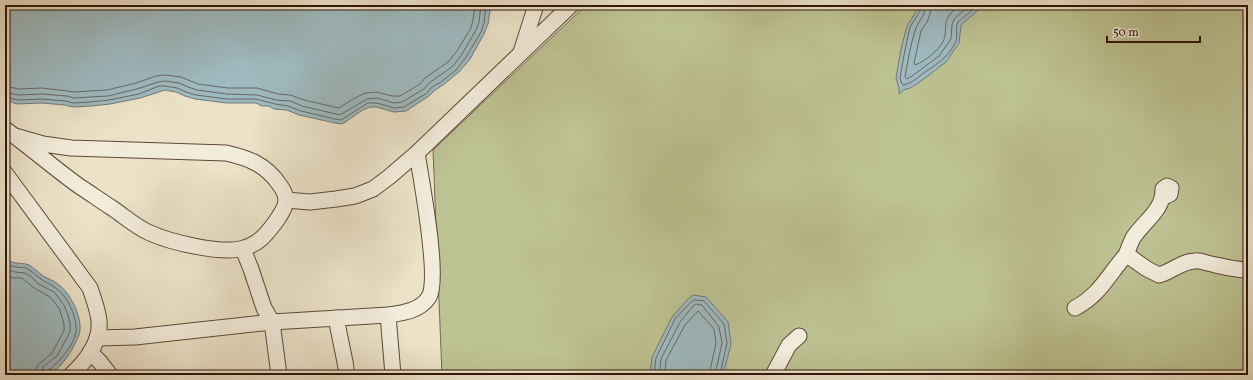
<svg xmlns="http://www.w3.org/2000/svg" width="1253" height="380" viewBox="0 0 1253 380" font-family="Vollkorn,serif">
  <rect width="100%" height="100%" fill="#ebe2c7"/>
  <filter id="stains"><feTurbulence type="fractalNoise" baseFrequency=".005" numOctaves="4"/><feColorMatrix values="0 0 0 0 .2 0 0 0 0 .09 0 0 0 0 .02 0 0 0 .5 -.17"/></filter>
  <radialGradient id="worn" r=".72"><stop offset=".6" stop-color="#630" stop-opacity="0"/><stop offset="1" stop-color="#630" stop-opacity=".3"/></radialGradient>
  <path fill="#bdc292" stroke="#766b4e" d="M586,5H1248V375H442L433,150Z"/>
  <g fill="#9ebac0" stroke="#727877">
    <path d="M5,5H491L488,24L484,34L470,59L459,72L443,85L435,90L429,96L406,111L394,112L376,107H370L361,111L347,121L342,124L335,123L299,115L287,110L274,109L269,106H262L256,103H227L195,99L185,96L176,92L165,90L140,98L110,104L91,106L73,107L65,105L42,103L17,104L6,100Z"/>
    <path d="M916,5H984L962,24L961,26L959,43L946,62L917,84L910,88L903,90L901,93L899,94V88L896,78L901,49L907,26L914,15L916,10Z"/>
    <path d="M5,259C9,261 13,263 17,263C21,264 24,263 29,265C34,268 38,272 43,276C48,279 55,281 59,285C71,294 84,320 79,335C77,340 74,346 71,351C64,362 57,372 44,375H5Z"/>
    <path d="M693,295L706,297L728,322L731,344L723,375H650L652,357L672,317L688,299Z"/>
  </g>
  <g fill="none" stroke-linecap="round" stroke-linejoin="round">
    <g stroke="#676764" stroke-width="1">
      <path d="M920,5V11L910,27L905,50L900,78L902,84L903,85C913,83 918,77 925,72C937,64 950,56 956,41C958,34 955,28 958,22L978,5"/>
      <path d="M925,5C926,17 918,20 915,31C910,46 908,61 905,77L907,79L912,76L939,56L951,39L952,25L954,19L970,5"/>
      <path d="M931,5L930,14L927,22L921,31L914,63L915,65C926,61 944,47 945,35C946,29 945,24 947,19C950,13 955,9 960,5"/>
      <path d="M5,86L19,89L42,88L75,92L90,91L107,90L136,83L156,76L165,75L181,77L198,84L228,88H257L278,94L290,95L304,100L339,108L353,99L365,93L377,92L392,96H400L420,84L425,78L448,62L457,51L471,28L473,20L475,5"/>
      <path d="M5,92L18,95L42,94L67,96L74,98L90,97L108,96L137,89L158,82L165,81L179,83L188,87L197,90L227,94L257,95L276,100L290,101L302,106L340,115L367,99L377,98L394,103L402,102L424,89L429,83L453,66L462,54L476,30L479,22L481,5"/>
      <path d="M5,97L18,100L42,99L66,101L73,103L90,102L109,100L139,94L159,86H165L177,88L186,92L196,95L227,99H256L275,104L288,106L301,111L335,119L341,120L368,103H377L394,108L404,107L427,93L432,87L441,82L456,70L466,57L481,32L484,23L486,5"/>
      <path d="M5,263C9,265 13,267 17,267C20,268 23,267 26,268C32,271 35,275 41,279C48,284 57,287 63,295C71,304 77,320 76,332C74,345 58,364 47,371L46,375"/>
      <path d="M5,269L15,272L25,273L32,277L37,283L54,292L64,305L68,315L70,323V332L57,356L43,367L41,375"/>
      <path d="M5,275L14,278H22L34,288L50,297L59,308L62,317L64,324V331L52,353L38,365L35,370V375"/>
      <path d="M654,375L656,358L675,319L691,302L694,300L704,301L724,324L727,343L720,375"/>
      <path d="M659,375L661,359L680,322L693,306L696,304L702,305L719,327L722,343L715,375"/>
      <path d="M665,375L666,360L685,325L698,311L714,329L716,343L709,375"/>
    </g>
    <defs>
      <g id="minor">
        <path d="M521,52L536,5"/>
        <path d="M5,129C30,147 54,168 79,186C90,193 101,201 112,208C124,216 136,227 150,233C170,242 222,255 244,248C258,244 265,236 274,224C278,219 286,207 286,200C286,195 282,188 279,184C265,164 248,158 226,153L71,148L43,144L15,136"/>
        <path d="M5,173L90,288C93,298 98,309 99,321C101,342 85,362 71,375"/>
        <path d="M286,200L310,202L336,199L355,196L373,189L389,177L417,153L571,5"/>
        <path d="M243,249L251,269L264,308L272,322L279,375"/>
        <path d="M1126,255C1128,250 1130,244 1133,238C1143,222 1164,210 1163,189L1167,186L1171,188L1170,194L1164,197"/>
        <path d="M1075,308C1100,295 1108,275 1126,255L1130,257L1147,269L1159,275C1171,272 1182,261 1195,261C1199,260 1203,262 1207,263C1221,266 1234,270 1248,270"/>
        <path d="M388,315L393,375"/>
        <path d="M336,318L345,362L347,375"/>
        <path d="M97,338L135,337L272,322L388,315C403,313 420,311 429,297C440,277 421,179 417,153"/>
        <path d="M90,352L100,362L110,375"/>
        <path d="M773,375L789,345L799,336"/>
      </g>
    </defs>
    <use href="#minor" stroke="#5f4838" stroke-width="17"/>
    <use href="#minor" stroke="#f2ecdb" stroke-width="15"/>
  </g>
  <rect width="1253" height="380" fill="none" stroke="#ebe2c7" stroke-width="20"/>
  <rect x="6" y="6" width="1241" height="368" fill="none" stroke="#301409" stroke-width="2"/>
  <rect x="10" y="10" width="1233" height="360" fill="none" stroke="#301409"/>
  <path d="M1107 36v6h93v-6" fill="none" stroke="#301409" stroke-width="2"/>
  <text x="1113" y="36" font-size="12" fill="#301409" stroke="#f2ecdb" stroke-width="3" paint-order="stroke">50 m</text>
  <rect width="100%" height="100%" filter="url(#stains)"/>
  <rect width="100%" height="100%" fill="url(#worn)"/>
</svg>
